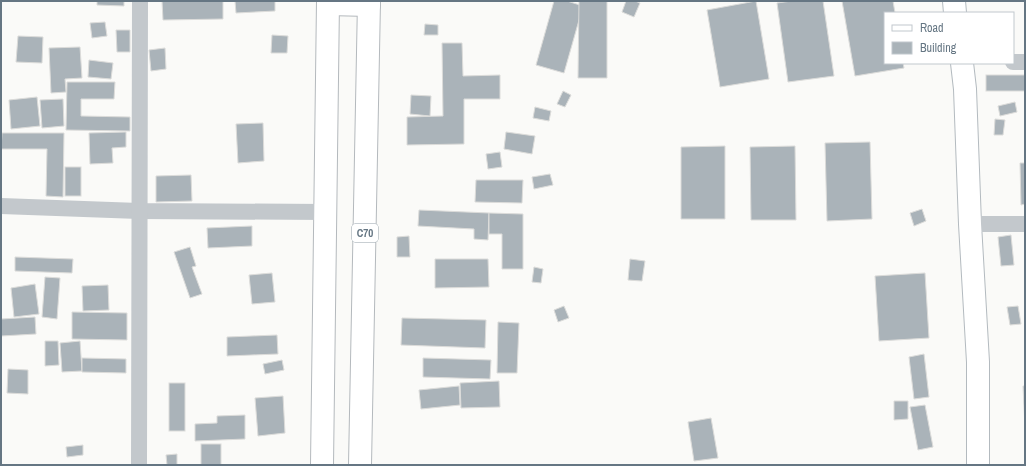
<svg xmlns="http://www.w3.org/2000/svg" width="1026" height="466" viewBox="0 0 1026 466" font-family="'Archivo Narrow',sans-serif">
  <rect width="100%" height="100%" fill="#fafaf8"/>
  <g fill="#aab3b9" stroke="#dcdcda">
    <path d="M97,1H124V6L97,5Z"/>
    <path d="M162,1H223V19L163,20Z"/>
    <path d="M235,1H275V11L236,13Z"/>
    <path d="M554,1H567L583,6L564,73L536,65Z"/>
    <path d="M579,1H607V78H578Z"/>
    <path d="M626,1H635L640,3L634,17L622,12Z"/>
    <path d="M756,1L769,79L720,87L707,10Z"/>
    <path d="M792,1H823L834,76L788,82L777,3Z"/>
    <path d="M842,1H893L895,13H885V63H903L904,68L855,76Z"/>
    <path d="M105,22L107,36L92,38L90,23Z"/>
    <path d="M425,24L438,25V35H424Z"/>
    <path d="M116,30H130V52H117Z"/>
    <path d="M272,35L288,36L287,53H271Z"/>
    <path d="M18,36L43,37L42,63L16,62Z"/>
    <path d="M442,43H462L463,76L500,75V99H464V144L407,145V117L443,116Z"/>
    <path d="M80,47L82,78L65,79L66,92L51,93L49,48Z"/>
    <path d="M165,48L166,69L151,71L149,50Z"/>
    <path d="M89,60L113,63L111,79L88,77Z"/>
    <rect x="986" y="75" width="39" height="16"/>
    <path d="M67,82H115L114,99H81V116L130,117V131L66,130Z"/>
    <path d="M563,91L571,95L565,107L557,104Z"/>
    <path d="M411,95L431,96L430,116L410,114Z"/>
    <path d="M37,97L40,126L11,129L9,100Z"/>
    <path d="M63,99L64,126L42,128L40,100Z"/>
    <path d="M1015,102L1017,112L1000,116L998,106Z"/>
    <path d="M535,107L551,111L549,121L533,118Z"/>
    <path d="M995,119L1005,120L1003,135H994Z"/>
    <path d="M263,123L264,161L238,163L236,124Z"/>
    <path d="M126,132V147L112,148L113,163L90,164L89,133Z"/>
    <path d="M506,132L535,136L532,154L504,149Z"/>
    <path d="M2,133H64L63,197L46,196L47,149H1Z"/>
    <path d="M870,142L872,219L827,221L825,143Z"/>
    <path d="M725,146V219H681V147Z"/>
    <path d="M795,146L796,220H751L750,147Z"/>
    <path d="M500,152L502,167L488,169L486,154Z"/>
    <path d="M1020,163H1025V204L1021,205Z"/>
    <rect x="65" y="167" width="16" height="29"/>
    <path d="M550,174L553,185L534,189L532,177Z"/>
    <path d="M191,175L192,201L156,202V176Z"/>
    <path d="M476,180H523L522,203L475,202Z"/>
    <path d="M922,209L926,221L914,226L910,213Z"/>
    <path d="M419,210L489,213L488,240L474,239V229L418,226Z"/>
    <path d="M489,213L523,214V269H502V234H489Z"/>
    <path d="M252,226V246L208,248L207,228Z"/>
    <path d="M1011,235L1014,265L1001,266L998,237Z"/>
    <path d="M409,236L410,257H397V237Z"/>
    <path d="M190,247L196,266L192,267L202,294L190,298L174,252Z"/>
    <path d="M15,257L73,259L72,273L15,271Z"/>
    <path d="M435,259H488L489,287L435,288Z"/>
    <path d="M630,259L645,261L642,281L628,280Z"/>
    <path d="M534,267L543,269L541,283L532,282Z"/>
    <path d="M272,273L275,302L252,304L249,275Z"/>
    <path d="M925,273L929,338L879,341L875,276Z"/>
    <path d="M45,277L60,278L57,319L42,317Z"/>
    <path d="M35,284L39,314L14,317L11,288Z"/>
    <path d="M108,285L109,310L83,311L82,286Z"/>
    <path d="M564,306L569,318L558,322L554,310Z"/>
    <path d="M1018,306L1021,324L1010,325L1007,307Z"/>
    <path d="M72,312L127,313V340L72,339Z"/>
    <path d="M35,317L36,334L1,336V319Z"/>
    <path d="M402,318L486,320L485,348L401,345Z"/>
    <path d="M498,322L519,323L517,373H497Z"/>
    <path d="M277,335L278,354L227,356V337Z"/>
    <path d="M45,341H58L59,365L45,366Z"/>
    <path d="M80,341L82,371L62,372L60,343Z"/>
    <path d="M924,354L929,397L914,399L909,357Z"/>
    <path d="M82,358L126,359V373L82,372Z"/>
    <path d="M423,358L491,360L490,379L423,377Z"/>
    <path d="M282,360L284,370L265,374L263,364Z"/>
    <path d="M8,369L28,370V394L7,393Z"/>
    <path d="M499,381L500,407L461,408L460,383Z"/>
    <rect x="169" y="383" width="16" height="48"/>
    <path d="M459,386L460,405L421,409L419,390Z"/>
    <path d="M1023,386H1025V427Z"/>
    <path d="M283,396L285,433L258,436L255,398Z"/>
    <path d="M894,401H908V419L894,420Z"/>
    <path d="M925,405L933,447L918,450L910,407Z"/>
    <path d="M245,415V439L195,441V424L217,423V416Z"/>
    <path d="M711,418L718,458L694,461L688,422Z"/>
    <rect x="201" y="444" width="20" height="21"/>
    <path d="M83,445V455L67,457L66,447Z"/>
    <path d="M177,454V465H167L166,455Z"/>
  </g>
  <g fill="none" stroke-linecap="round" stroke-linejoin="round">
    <defs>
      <g id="secondary">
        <path d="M954,1L955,13"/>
        <path d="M962,63L965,89L970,224L978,362V465"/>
      </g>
      <g id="highway">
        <path d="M328,4L369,5"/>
        <path d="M322,465L328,1"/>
        <path d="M360,465L369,1"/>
      </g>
    </defs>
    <use href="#secondary" stroke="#b3babf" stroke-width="24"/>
    <use href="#highway" stroke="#b4b9bd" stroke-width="24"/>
    <g stroke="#c3c8cc" stroke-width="16">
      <path d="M1013,62H1025"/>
      <path d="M1,206L139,211L326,212"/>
      <path d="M970,224H1025"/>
      <path d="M139,465L140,1"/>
    </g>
    <use href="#secondary" stroke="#fff" stroke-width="22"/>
    <use href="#highway" stroke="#fff" stroke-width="22"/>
  </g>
  <g text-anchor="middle" stroke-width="4" stroke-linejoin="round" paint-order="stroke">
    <rect fill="#fff" stroke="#939fa8" stroke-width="1" x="352" y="224" width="26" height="18" rx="3"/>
    <g font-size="11" font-weight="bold" fill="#657683">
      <text x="365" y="237">C70</text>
    </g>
  </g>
  <rect width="1026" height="466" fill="none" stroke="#657683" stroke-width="4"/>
  <rect x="884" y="12" width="130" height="52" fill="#ffffff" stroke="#c1c8cd"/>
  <rect x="892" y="25" width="20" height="6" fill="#ffffff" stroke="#c1c8cd"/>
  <text x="920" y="32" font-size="12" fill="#657683">Road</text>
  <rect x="892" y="42" width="20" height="12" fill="#aab3b9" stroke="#c1c8cd"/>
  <text x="920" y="52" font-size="12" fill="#657683">Building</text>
</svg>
